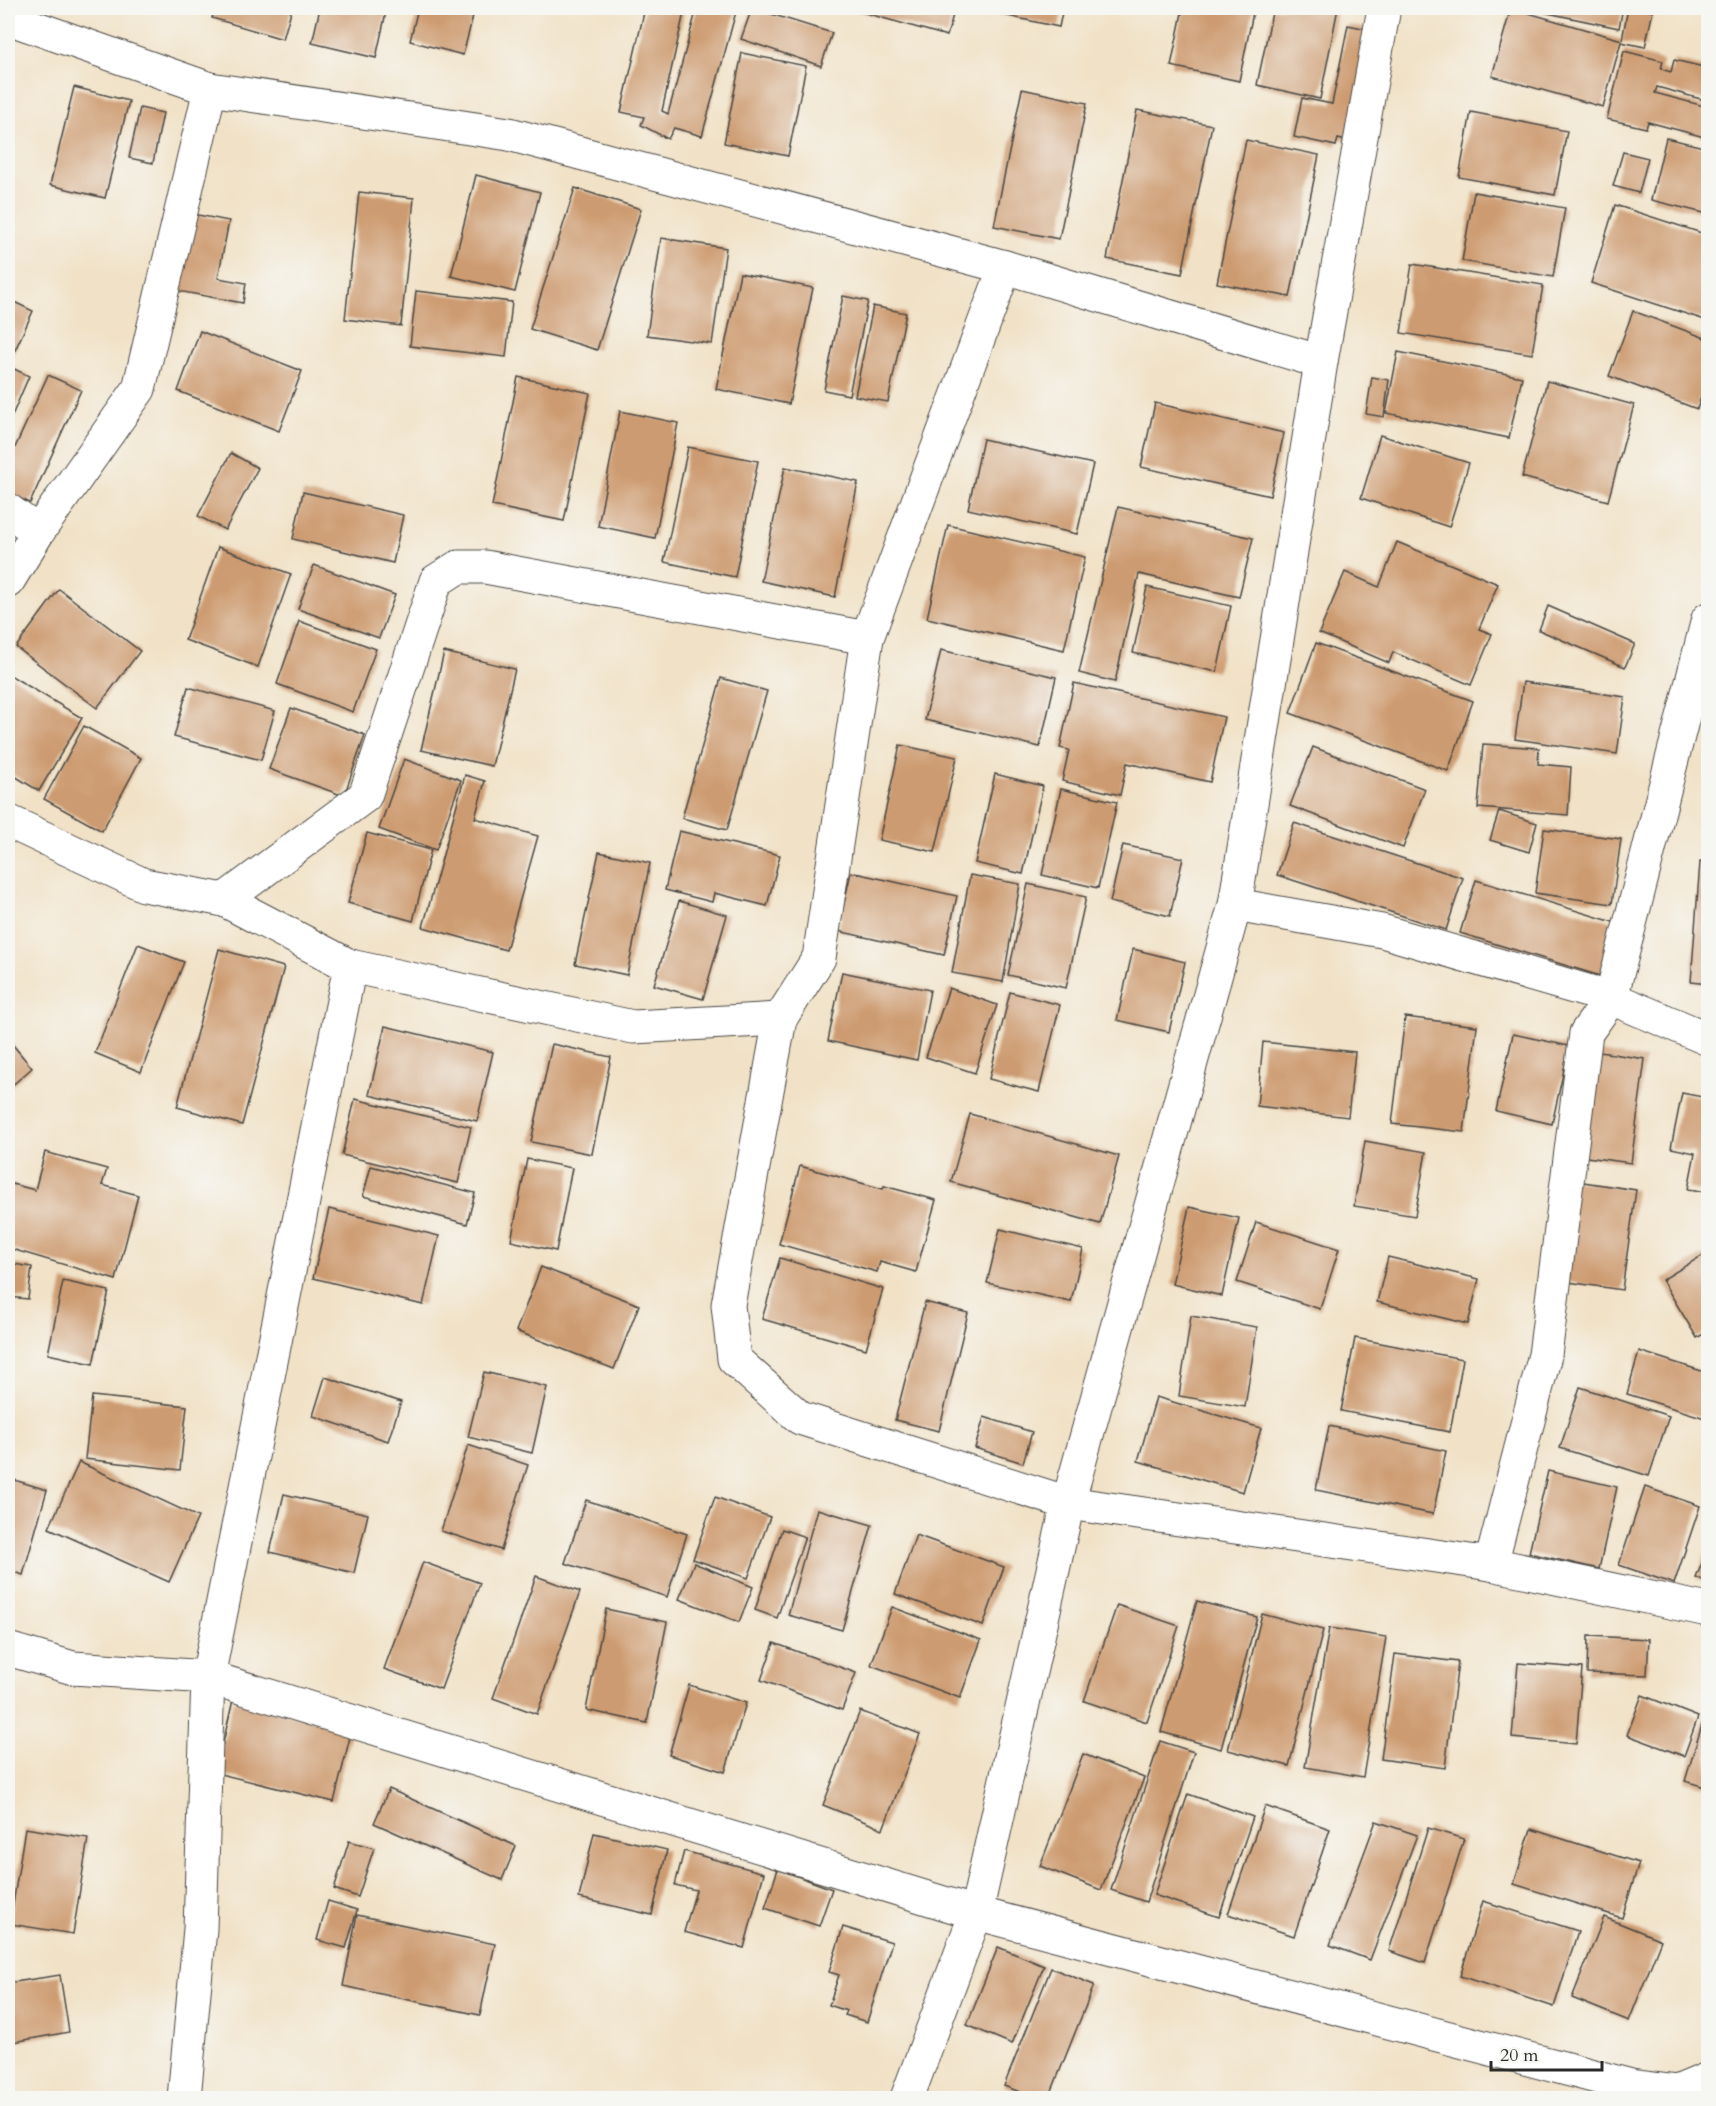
<svg xmlns="http://www.w3.org/2000/svg" width="1716" height="2106" viewBox="0 0 1716 2106" font-family="Cardo,serif">
  <rect width="100%" height="100%" fill="#f6f6f2"/>
  <filter id="ink" filterUnits="userSpaceOnUse"><feTurbulence type="fractalNoise" baseFrequency=".0167" numOctaves="2"/><feDisplacementMap in="SourceGraphic" scale="12" xChannelSelector="R" yChannelSelector="G"/><feConvolveMatrix kernelMatrix="1 2 1 2 8 2 1 2 1" color-interpolation-filters="sRGB"/></filter>
  <filter id="wash" filterUnits="userSpaceOnUse"><feTurbulence type="fractalNoise" baseFrequency=".008" numOctaves="4" result="noise"/><feDisplacementMap in="SourceGraphic" scale="24" xChannelSelector="R" yChannelSelector="G"/><feGaussianBlur stdDeviation="1.35" result="paint"/><feColorMatrix in="noise" values="0 0 0 0 0 0 0 0 0 0 0 0 0 0 0 0 0 1.4 0 .05"/><feComposite in="paint" operator="in"/></filter>
  <g filter="url(#wash)">
    <rect width="100%" height="100%" fill="#f1e2c7"/>
    <g id="blocks">
      <g fill="#cd9b71">
        <path d="M215,8H292L283,39L212,18Z"/>
        <path d="M320,8H387L376,58L312,43Z"/>
        <path d="M418,8H475L463,55L410,41Z"/>
        <path d="M645,8H685L662,111L668,114L697,8H737L702,136L674,128L668,139L641,125L644,117L621,112Z"/>
        <path d="M752,8L832,33L821,66L741,39Z"/>
        <path d="M859,8H955L947,36L858,11Z"/>
        <path d="M996,8H1063L1059,27L994,13Z"/>
        <path d="M1183,8H1254L1239,81L1171,66Z"/>
        <path d="M1273,8H1338L1320,99L1257,85Z"/>
        <path d="M1511,8L1622,40L1628,8L1653,11L1645,47L1621,42L1603,107L1492,76Z"/>
        <path d="M1524,8H1623L1619,28Z"/>
        <path d="M1348,25L1382,32L1359,144L1338,139L1336,146L1294,137L1302,98L1332,104Z"/>
        <path d="M1624,51L1663,61L1661,69L1671,72L1674,60L1708,68V101L1657,87L1655,93L1708,107V138L1648,122L1646,128L1607,119Z"/>
        <path d="M742,53L806,66L788,156L724,143Z"/>
        <path d="M74,87L129,101L105,198L50,185Z"/>
        <path d="M1022,89L1087,103L1059,239L994,226Z"/>
        <path d="M140,108L163,113L153,163L129,158Z"/>
        <path d="M1137,110L1212,125L1182,274L1107,259Z"/>
        <path d="M1471,112L1567,131L1555,195L1459,177Z"/>
        <path d="M1666,138L1708,148V214L1651,200Z"/>
        <path d="M1246,140L1319,155L1290,297L1217,283Z"/>
        <path d="M1623,152L1648,158L1639,193L1613,186Z"/>
        <path d="M476,175L540,192L515,292L451,276Z"/>
        <path d="M575,188L641,209L597,350L530,329Z"/>
        <path d="M359,192L414,198L401,326L345,319Z"/>
        <path d="M1474,192L1565,208L1553,277L1462,261Z"/>
        <path d="M1615,205L1708,235V321L1591,283Z"/>
        <path d="M193,214L229,221L218,278L246,283L243,303L178,291Z"/>
        <path d="M661,238L726,248L712,344L647,335Z"/>
        <path d="M1412,264L1543,285L1532,354L1401,333Z"/>
        <path d="M740,273L813,288L789,404L716,389Z"/>
        <path d="M416,291L512,302L506,357L410,346Z"/>
        <path d="M843,296L868,301L849,395L824,390Z"/>
        <path d="M10,300L33,311L11,359L8,358V306Z"/>
        <path d="M873,306L906,313L888,402L855,396Z"/>
        <path d="M1633,311L1708,339V378L1697,409L1609,376Z"/>
        <path d="M200,331L302,371L279,431L178,391Z"/>
        <path d="M1398,352L1522,377L1509,438L1386,413Z"/>
        <path d="M8,366L29,376L8,425Z"/>
        <path d="M48,375L81,390L30,503L8,493V463Z"/>
        <path d="M518,377L590,393L564,521L492,506Z"/>
        <path d="M1372,377L1389,380L1384,417L1366,414Z"/>
        <path d="M1547,381L1634,405L1608,501L1522,477Z"/>
        <path d="M1155,403L1284,433L1270,496L1141,467Z"/>
        <path d="M620,411L678,423L655,538L598,526Z"/>
        <path d="M1380,435L1469,463L1449,527L1361,498Z"/>
        <path d="M983,439L1093,464L1077,534L968,509Z"/>
        <path d="M688,447L758,461L735,577L664,562Z"/>
        <path d="M231,453L258,468L225,530L198,516Z"/>
        <path d="M785,467L858,482L835,597L761,581Z"/>
        <path d="M303,492L403,515L393,563L293,539Z"/>
        <path d="M1118,507L1253,538L1239,597L1139,574L1115,682L1079,673Z"/>
        <path d="M948,525L1085,557L1064,650L927,618Z"/>
        <path d="M1397,542L1498,584L1479,629L1492,634L1471,685L1393,652L1389,663L1319,633L1345,572L1379,587Z"/>
        <path d="M218,547L291,574L258,667L185,640Z"/>
        <path d="M314,565L395,595L379,638L298,609Z"/>
        <path d="M1147,587L1231,606L1217,672L1133,653Z"/>
        <path d="M59,589L140,651L97,708L16,647Z"/>
        <path d="M1548,606L1635,644L1625,667L1539,630Z"/>
        <path d="M299,621L376,649L353,712L277,684Z"/>
        <path d="M1316,643L1473,701L1448,771L1290,713Z"/>
        <path d="M941,650L1056,677L1040,747L925,720Z"/>
        <path d="M444,652L515,669L492,766L421,750Z"/>
        <path d="M8,674L82,718L39,791L8,772Z"/>
        <path d="M721,678L767,691L727,830L682,818Z"/>
        <path d="M1523,682L1625,697L1617,754L1515,739Z"/>
        <path d="M1074,683L1224,717L1210,782L1127,763L1120,795L1062,781L1069,750L1060,748Z"/>
        <path d="M188,687L275,711L261,760L174,737Z"/>
        <path d="M291,708L365,735L344,796L269,769Z"/>
        <path d="M84,726L141,758L102,831L44,799Z"/>
        <path d="M1483,744L1539,748L1538,764L1571,767L1568,815L1478,808Z"/>
        <path d="M900,745L957,757L935,852L879,840Z"/>
        <path d="M1313,747L1425,789L1403,848L1290,806Z"/>
        <path d="M404,759L461,780L436,850L379,829Z"/>
        <path d="M995,774L1043,786L1023,874L975,863Z"/>
        <path d="M465,775L485,781L475,818L538,836L506,950L423,927Z"/>
        <path d="M1061,789L1117,802L1098,888L1042,875Z"/>
        <path d="M1499,811L1537,823L1529,852L1490,840Z"/>
        <path d="M1294,823L1463,878L1446,930L1277,875Z"/>
        <path d="M1544,829L1621,839L1612,904L1535,893Z"/>
        <path d="M679,831L780,855L767,906L714,893L712,902L665,890Z"/>
        <path d="M367,833L431,850L413,921L348,903Z"/>
        <path d="M1123,845L1183,858L1170,916L1110,902Z"/>
        <path d="M599,852L650,863L627,975L575,964Z"/>
        <path d="M1700,862L1708,863V984L1691,982Z"/>
        <path d="M851,872L957,896L944,955L838,931Z"/>
        <path d="M970,875L1020,884L1003,982L952,973Z"/>
        <path d="M1476,880L1623,925L1607,978L1460,933Z"/>
        <path d="M1028,884L1086,897L1066,988L1008,975Z"/>
        <path d="M679,901L727,915L703,999L654,985Z"/>
        <path d="M138,944L184,962L141,1072L95,1053Z"/>
        <path d="M219,949L284,967L242,1125L177,1107Z"/>
        <path d="M1133,949L1185,962L1169,1032L1117,1020Z"/>
        <path d="M842,972L930,990L917,1060L828,1041Z"/>
        <path d="M949,988L997,1005L975,1073L926,1057Z"/>
        <path d="M1010,992L1060,1005L1039,1092L989,1079Z"/>
        <path d="M1405,1017L1477,1026L1464,1132L1392,1124Z"/>
        <path d="M385,1026L493,1052L477,1121L369,1095Z"/>
        <path d="M1513,1034L1569,1046L1552,1124L1496,1111Z"/>
        <path d="M8,1039L32,1068L8,1089Z"/>
        <path d="M1263,1042L1355,1052L1348,1117L1257,1106Z"/>
        <path d="M552,1044L611,1057L592,1154L531,1142Z"/>
        <path d="M1593,1051L1645,1059L1631,1163L1579,1156Z"/>
        <path d="M1682,1093L1708,1098V1192L1688,1189L1695,1153L1671,1148Z"/>
        <path d="M355,1099L471,1127L458,1183L342,1155Z"/>
        <path d="M970,1114L1119,1156L1100,1224L951,1182Z"/>
        <path d="M1365,1141L1426,1152L1415,1216L1354,1206Z"/>
        <path d="M45,1152L107,1169L102,1185L138,1195L116,1280L8,1248V1183L35,1190Z"/>
        <path d="M527,1159L572,1168L556,1251L511,1241Z"/>
        <path d="M371,1166L475,1193L467,1224L363,1196Z"/>
        <path d="M800,1166L883,1189L884,1186L936,1200L916,1272L880,1262L877,1272L779,1244Z"/>
        <path d="M1570,1180L1636,1190L1622,1290L1555,1280Z"/>
        <path d="M1189,1207L1239,1218L1222,1296L1172,1284Z"/>
        <path d="M329,1209L439,1236L423,1305L313,1278Z"/>
        <path d="M1256,1222L1339,1249L1320,1309L1237,1282Z"/>
        <path d="M1000,1229L1083,1249L1071,1302L987,1283Z"/>
        <path d="M1708,1252V1331L1697,1338L1662,1280Z"/>
        <path d="M1388,1257L1479,1279L1468,1324L1377,1302Z"/>
        <path d="M780,1258L883,1289L866,1349L762,1319Z"/>
        <path d="M8,1263L32,1267L28,1299L8,1297Z"/>
        <path d="M541,1267L639,1305L614,1369L516,1331Z"/>
        <path d="M63,1281L109,1291L93,1364L48,1354Z"/>
        <path d="M925,1302L968,1313L939,1431L895,1420Z"/>
        <path d="M1191,1316L1257,1327L1245,1407L1179,1396Z"/>
        <path d="M1355,1338L1463,1359L1450,1432L1341,1411Z"/>
        <path d="M1639,1351L1708,1373V1419L1627,1394Z"/>
        <path d="M484,1372L547,1387L532,1453L468,1437Z"/>
        <path d="M325,1377L401,1402L388,1441L313,1416Z"/>
        <path d="M1580,1387L1669,1416L1649,1476L1560,1448Z"/>
        <path d="M92,1396L187,1406L180,1470L85,1459Z"/>
        <path d="M1156,1397L1261,1428L1243,1492L1138,1461Z"/>
        <path d="M984,1417L1032,1432L1023,1463L975,1448Z"/>
        <path d="M1329,1426L1446,1451L1433,1514L1316,1490Z"/>
        <path d="M468,1445L528,1465L501,1550L441,1531Z"/>
        <path d="M79,1462L198,1517L169,1582L49,1528Z"/>
        <path d="M1548,1471L1617,1487L1599,1569L1529,1553Z"/>
        <path d="M8,1478L47,1490L23,1575L8,1570Z"/>
        <path d="M1645,1487L1700,1506L1674,1584L1619,1565Z"/>
        <path d="M284,1494L368,1514L354,1573L270,1552Z"/>
        <path d="M715,1497L770,1517L748,1578L693,1559Z"/>
        <path d="M586,1500L687,1534L667,1597L565,1563Z"/>
        <path d="M817,1509L872,1525L842,1630L788,1615Z"/>
        <path d="M782,1529L805,1537L777,1618L755,1610Z"/>
        <path d="M916,1535L1004,1567L983,1626L895,1594Z"/>
        <path d="M1708,1548V1583L1696,1578Z"/>
        <path d="M423,1562L480,1583L441,1689L384,1669Z"/>
        <path d="M694,1563L753,1587L739,1622L679,1599Z"/>
        <path d="M536,1576L580,1592L537,1714L493,1698Z"/>
        <path d="M1197,1601L1257,1617L1221,1749L1161,1732Z"/>
        <path d="M1117,1605L1179,1626L1147,1722L1084,1701Z"/>
        <path d="M892,1607L981,1640L960,1698L871,1665Z"/>
        <path d="M606,1609L667,1622L647,1723L586,1710Z"/>
        <path d="M1262,1614L1323,1630L1289,1766L1228,1750Z"/>
        <path d="M1329,1628L1386,1637L1363,1777L1305,1767Z"/>
        <path d="M1588,1636L1649,1639L1647,1675L1587,1673Z"/>
        <path d="M774,1643L856,1673L842,1710L761,1680Z"/>
        <path d="M1395,1654L1458,1662L1445,1768L1381,1759Z"/>
        <path d="M1518,1663L1582,1668L1576,1744L1512,1738Z"/>
        <path d="M689,1685L746,1703L725,1772L669,1755Z"/>
        <path d="M1642,1695L1698,1717L1684,1756L1627,1735Z"/>
        <path d="M233,1700L352,1729L334,1802L216,1773Z"/>
        <path d="M1708,1705V1788L1685,1781Z"/>
        <path d="M860,1711L920,1734L883,1829L823,1805Z"/>
        <path d="M1160,1741L1194,1752L1146,1902L1111,1890Z"/>
        <path d="M1083,1754L1144,1778L1101,1890L1040,1866Z"/>
        <path d="M389,1789L516,1846L502,1880L374,1823Z"/>
        <path d="M1188,1794L1253,1817L1219,1917L1154,1895Z"/>
        <path d="M1265,1806L1330,1829L1294,1936L1228,1914Z"/>
        <path d="M1376,1821L1417,1835L1370,1960L1330,1945Z"/>
        <path d="M25,1828L88,1838L73,1934L10,1924Z"/>
        <path d="M1428,1828L1464,1839L1425,1963L1389,1951Z"/>
        <path d="M1531,1829L1639,1863L1622,1918L1514,1884Z"/>
        <path d="M594,1833L667,1850L652,1915L579,1898Z"/>
        <path d="M349,1841L374,1848L358,1897L334,1889Z"/>
        <path d="M684,1851L764,1873L744,1948L684,1932L696,1890L675,1885Z"/>
        <path d="M778,1869L832,1889L819,1926L765,1908Z"/>
        <path d="M328,1901L357,1910L346,1948L317,1940Z"/>
        <path d="M1483,1901L1578,1931L1554,2007L1460,1976Z"/>
        <path d="M357,1915L495,1944L480,2015L343,1986Z"/>
        <path d="M1604,1917L1661,1940L1629,2021L1572,1998Z"/>
        <path d="M843,1927L892,1942L867,2022L845,2015L847,2011L829,2005L839,1975L829,1972Z"/>
        <path d="M998,1947L1044,1966L1012,2044L967,2025Z"/>
        <path d="M1051,1968L1094,1985L1049,2098H1036L1004,2086Z"/>
        <path d="M60,1975L69,2032L8,2043V1983Z"/>
      </g>
    </g>
  </g>
  <g filter="url(#ink)">
    <use href="#blocks" fill-opacity="0" stroke="#494642" stroke-width="1.5"/>
    <g fill="none" stroke-linecap="round" stroke-linejoin="round">
      <defs>
        <g id="minor">
          <path d="M8,18L210,89L509,134L1005,267L1321,362"/>
          <path d="M1005,267L867,638L819,958L780,1019L728,1305L734,1359L800,1418L1068,1503L1491,1564L1708,1610"/>
          <path d="M8,510L38,532"/>
          <path d="M8,581L38,532L139,389L210,89"/>
          <path d="M8,821L144,885L224,900L350,966L208,1677L200,1929L184,2098"/>
          <path d="M224,900L365,796L436,581L458,567H485L867,638"/>
          <path d="M1235,905L1382,931L1611,998L1708,1039"/>
          <path d="M350,966L633,1027L780,1019"/>
          <path d="M1491,1564L1545,1355L1586,1033L1611,998L1708,619"/>
          <path d="M8,1649L73,1668L208,1677L976,1913L1631,2086L1677,2092L1708,2079"/>
          <path d="M907,2098L976,1913L1068,1503L1235,905L1321,362L1384,8"/>
        </g>
      </defs>
      <use href="#minor" stroke="#494642" stroke-width="35"/>
      <use href="#minor" stroke="#fff" stroke-width="33"/>
    </g>
  </g>
  <rect width="1716" height="2106" fill="none" stroke="#f6f6f2" stroke-width="30"/>
  <path d="M1491 2061v9h111v-9" fill="none" stroke="#2b2b2b" stroke-width="3"/>
  <text x="1500" y="2061" font-size="18" fill="#2b2b2b" stroke="#f6f6f2" stroke-width="4.5" paint-order="stroke">20 m</text>
</svg>
